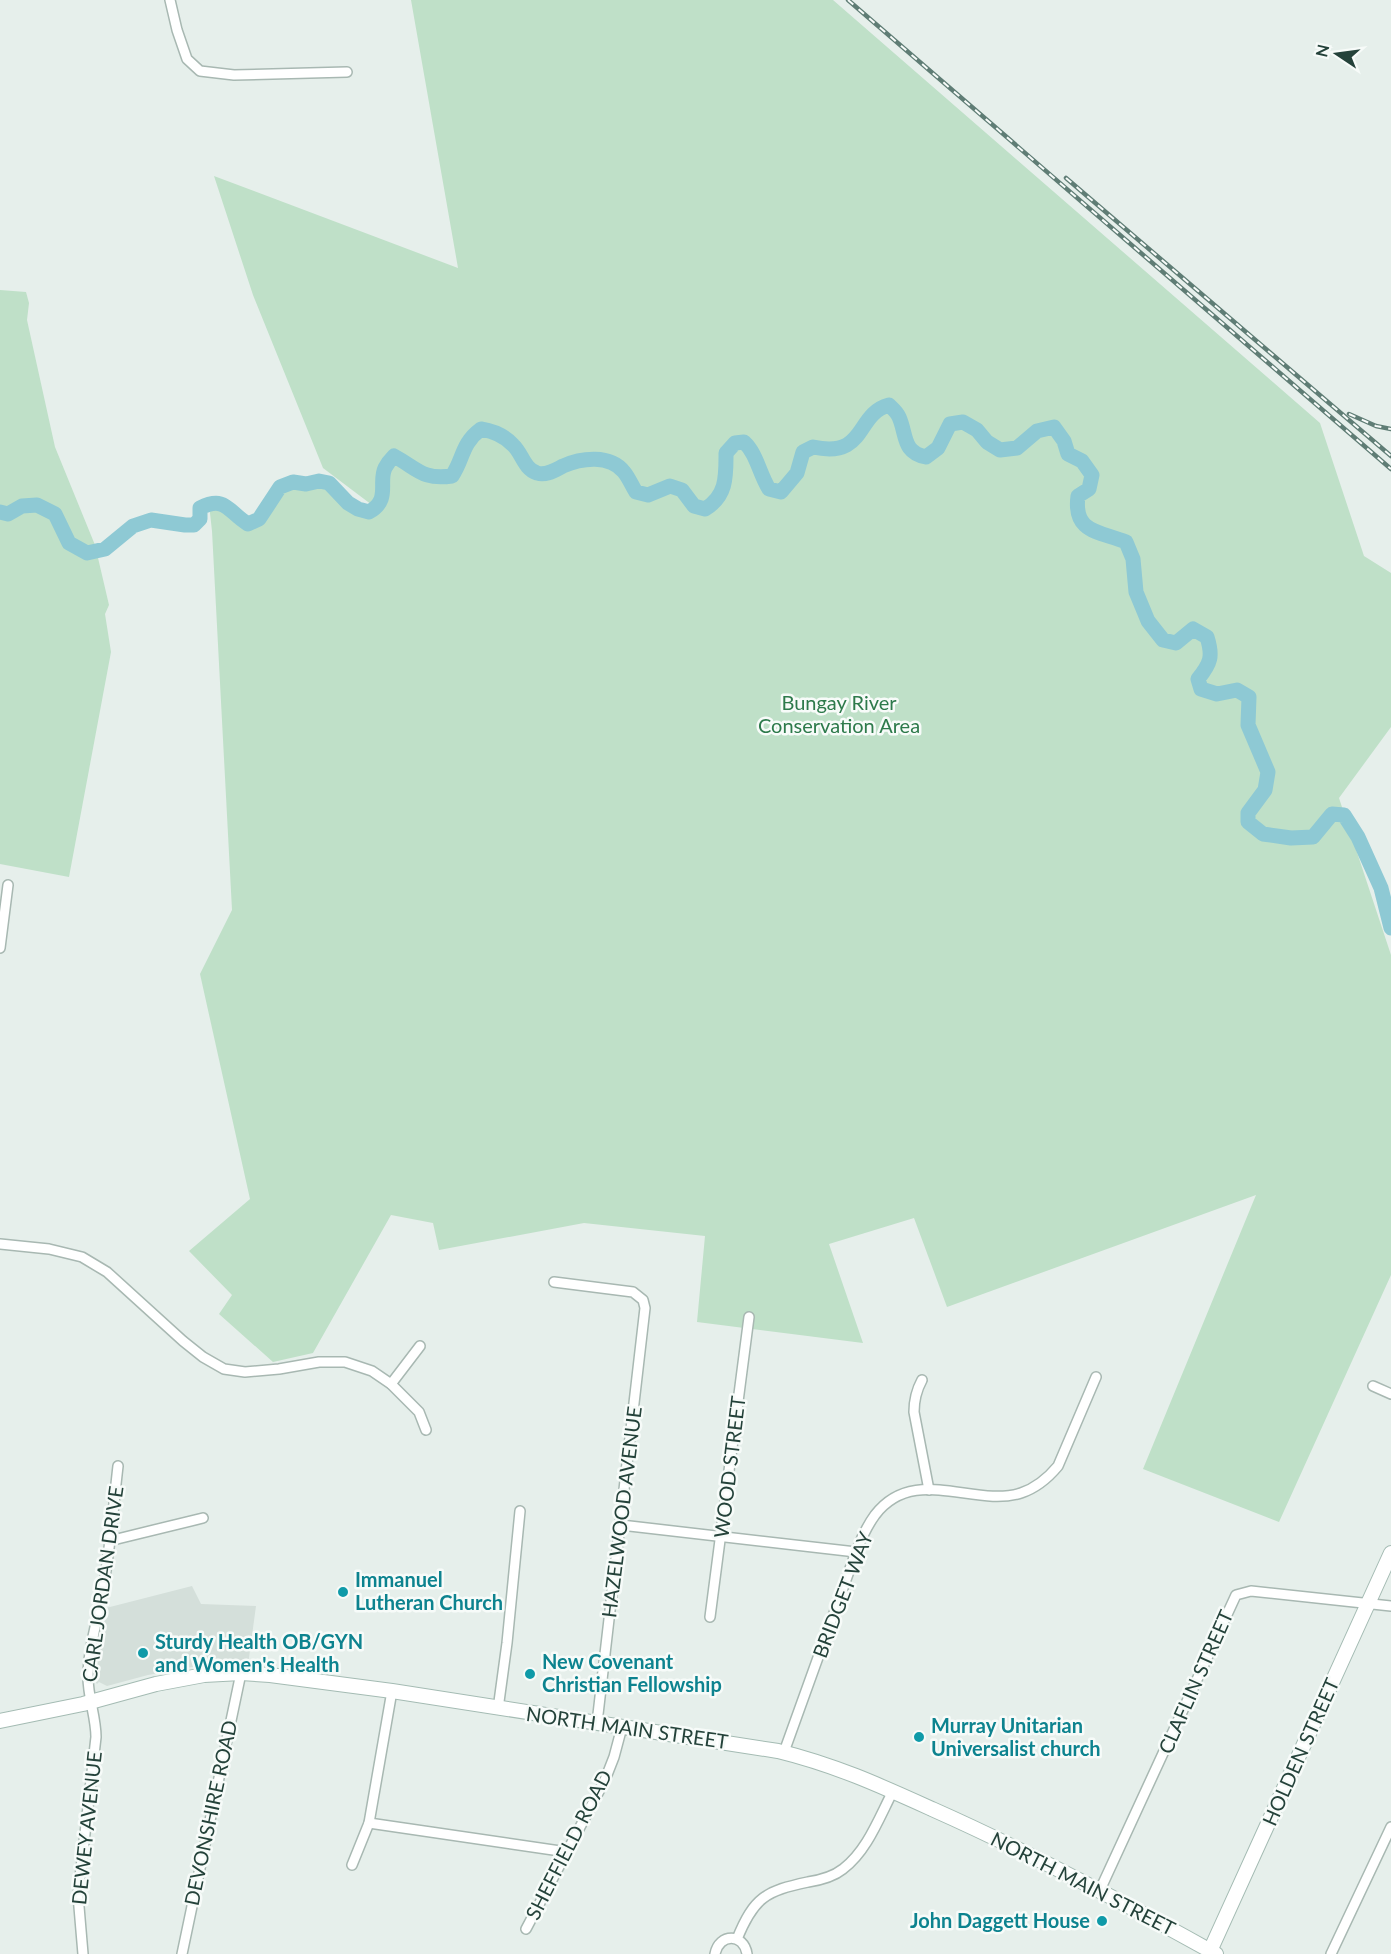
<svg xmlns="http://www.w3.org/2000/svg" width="1391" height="1954" viewBox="0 0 1391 1954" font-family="Lato,sans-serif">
  <rect width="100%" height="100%" fill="#e6efeb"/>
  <path fill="#d4dfda" d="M192,1586L201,1604L256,1606L248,1665L192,1667L148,1675L107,1686L99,1682L97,1684L93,1678L96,1646L106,1608Z"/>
  <g fill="#bfe0c8">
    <path d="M411,0H833L1320,423L1364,556L1391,573V727L1339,798L1391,955V1275L1279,1522L1143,1469L1256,1195L947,1307L914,1218L829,1244L863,1343L697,1322L705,1236L584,1223L439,1250L433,1223L391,1215L313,1353L273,1362L219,1314L232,1295L189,1251L250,1199L200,974L232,910L212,531L209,504C228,500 232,514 249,524L259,519L280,487L293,482L306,484L319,481L329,483L348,503L358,509L369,512L376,508L323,468L253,295L214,176L458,268Z"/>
    <path d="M0,290L26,292L29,303L27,320L55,447L95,545L109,605L105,614L111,652L69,877L0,864Z"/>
  </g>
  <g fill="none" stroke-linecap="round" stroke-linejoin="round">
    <path stroke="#8ec9d4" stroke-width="15" d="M0,512L8,514L22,506L37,505L55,514L69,543L87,553L105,549L133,526L151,520L185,525H194L200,519V508C226,495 228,512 248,524L259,519L280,487L293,482L306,484L319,481L329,483L348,503L358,509L369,512C391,500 378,482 385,468C387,464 391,459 394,456C418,469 422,480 452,476C464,458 461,444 481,429C493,431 504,435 513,445C522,453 524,469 537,473C546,476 555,470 563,466C581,458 610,454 624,472C629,478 632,486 636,492L648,495L670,486L682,490L694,506L705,509C727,496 726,476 726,453L735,443L744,442C757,454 759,473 769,489L781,492L797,473L803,452L813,447C867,459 855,414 889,405C893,409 897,412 899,417C907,435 902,452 926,457L938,448L950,424L963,422L977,430L987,442L1000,450L1017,448L1037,431L1054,427L1064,441L1068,454L1082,461L1092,475L1089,489L1078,496C1073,533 1099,531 1126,542L1133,559L1136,592L1148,621L1163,640L1176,643L1193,629L1207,637C1213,656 1211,663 1198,679L1201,689L1217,694L1237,690L1249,697L1248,725L1268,772L1265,790L1248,813V822L1263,834L1291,838L1313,837L1332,814L1344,815L1358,837L1381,888L1391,928"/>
    <defs>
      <g id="minor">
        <path d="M170,0L177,30L187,59L200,71L234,75L347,72"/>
        <path d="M0,948L8,885"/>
        <path d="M0,1244L49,1249L82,1257L107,1272L183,1341L203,1357L224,1369L245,1372L279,1369L319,1362H345L372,1371L391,1384L419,1412L426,1430"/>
        <path d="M554,1282L633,1292L643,1300L645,1308L597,1723"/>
        <path d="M922,1380C916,1391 914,1400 914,1412L929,1490"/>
        <path d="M391,1384L420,1346"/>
        <path d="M1373,1386L1391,1394"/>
        <path d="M621,1525L856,1552"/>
        <path d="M109,1541L203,1518"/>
        <path d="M710,1617L749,1317"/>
        <path d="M498,1709L507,1643L520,1511"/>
        <path d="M784,1752L856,1552C861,1539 867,1526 875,1515C914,1464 974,1508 1021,1493C1036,1488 1048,1478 1058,1466L1096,1377"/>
        <path d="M369,1823L567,1852"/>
        <path d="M352,1865L369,1823L392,1691"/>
        <path d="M1100,1890L1236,1595L1251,1591L1391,1606"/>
        <path d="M526,1929L605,1780L614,1757L622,1727"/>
        <path d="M737,1939C754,1897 766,1891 808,1882C821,1880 833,1877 843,1869C867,1851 879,1818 893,1791"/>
        <path d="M83,1954L78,1895L96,1737C96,1717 88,1698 88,1677C88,1650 97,1622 102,1595C110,1553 113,1509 118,1466"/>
        <path d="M182,1954L241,1673"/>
        <path d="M715,1954C719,1933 744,1933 747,1954"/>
        <path d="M1331,1954L1391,1827"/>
      </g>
      <g id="secondary">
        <path d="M0,1721L83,1704L156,1684L204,1675L241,1673L270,1675L392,1691L778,1751C835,1765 879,1785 932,1809C1029,1852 1123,1902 1216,1954"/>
        <path d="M1210,1951L1391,1553"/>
      </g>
    </defs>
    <use href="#minor" stroke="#a8b8b2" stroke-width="12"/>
    <use href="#secondary" stroke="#a4bbb3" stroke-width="16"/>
    <use href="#minor" stroke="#fff" stroke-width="9"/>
    <use href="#secondary" stroke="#fff" stroke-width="14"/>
    <defs>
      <g id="rail">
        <path d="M848,0L1391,469"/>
        <path d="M1066,178L1391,456"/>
        <path d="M1349,414L1376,426L1391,429"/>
      </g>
    </defs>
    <use href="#rail" stroke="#5f7d75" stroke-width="4.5"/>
    <use href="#rail" stroke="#f7fbf9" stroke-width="2" stroke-dasharray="7" stroke-linecap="butt"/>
  </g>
  <g fill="#0f9aa8" stroke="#f7fbf9" stroke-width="2">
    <circle cx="343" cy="1592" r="6"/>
    <circle cx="143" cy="1653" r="6"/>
    <circle cx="530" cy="1674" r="6"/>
    <circle cx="919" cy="1737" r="6"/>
    <circle cx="1102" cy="1921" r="6"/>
  </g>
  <g text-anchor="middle" stroke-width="5" stroke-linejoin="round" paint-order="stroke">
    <g font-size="20" fill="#2d7a4b" stroke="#f7fbf9">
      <text x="839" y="710">Bungay River<tspan x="839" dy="23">Conservation Area</tspan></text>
    </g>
    <g font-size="20" fill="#24423a" stroke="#f7fbf9">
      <text transform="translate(730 1467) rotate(-83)" y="7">WOOD STREET</text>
      <text transform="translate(622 1512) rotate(-83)" y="7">HAZELWOOD AVENUE</text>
      <text transform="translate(103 1584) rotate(-82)" y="7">CARL JORDAN DRIVE</text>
      <text transform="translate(843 1595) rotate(-69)" y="7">BRIDGET WAY</text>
      <text transform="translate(1196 1682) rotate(-66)" y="7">CLAFLIN STREET</text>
      <text transform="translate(627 1728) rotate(8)" y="7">NORTH MAIN STREET</text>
      <text transform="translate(1301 1752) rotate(-66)" y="7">HOLDEN STREET</text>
      <text transform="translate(211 1813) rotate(-78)" y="7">DEVONSHIRE ROAD</text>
      <text transform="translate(87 1828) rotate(-84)" y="7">DEWEY AVENUE</text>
      <text transform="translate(569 1845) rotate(-63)" y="7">SHEFFIELD ROAD</text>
      <text transform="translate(1083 1884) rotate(27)" y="7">NORTH MAIN STREET</text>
    </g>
    <g font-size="20" font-weight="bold" fill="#0d838f" stroke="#f7fbf9" text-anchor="start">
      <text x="355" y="1587">Immanuel<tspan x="355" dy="23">Lutheran Church</tspan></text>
      <text x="155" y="1649">Sturdy Health OB/GYN<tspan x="155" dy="23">and Women's Health</tspan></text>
      <text x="542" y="1669">New Covenant<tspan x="542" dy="23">Christian Fellowship</tspan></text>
      <text x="931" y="1733">Murray Unitarian<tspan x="931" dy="23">Universalist church</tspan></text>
      <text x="1090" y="1928" text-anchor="end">John Daggett House</text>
    </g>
  </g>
  <g transform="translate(1337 54) rotate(283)" stroke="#f7fbf9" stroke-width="4.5" paint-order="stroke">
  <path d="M0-4.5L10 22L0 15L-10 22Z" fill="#24423a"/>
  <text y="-9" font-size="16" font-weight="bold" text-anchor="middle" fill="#24423a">N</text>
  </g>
</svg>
